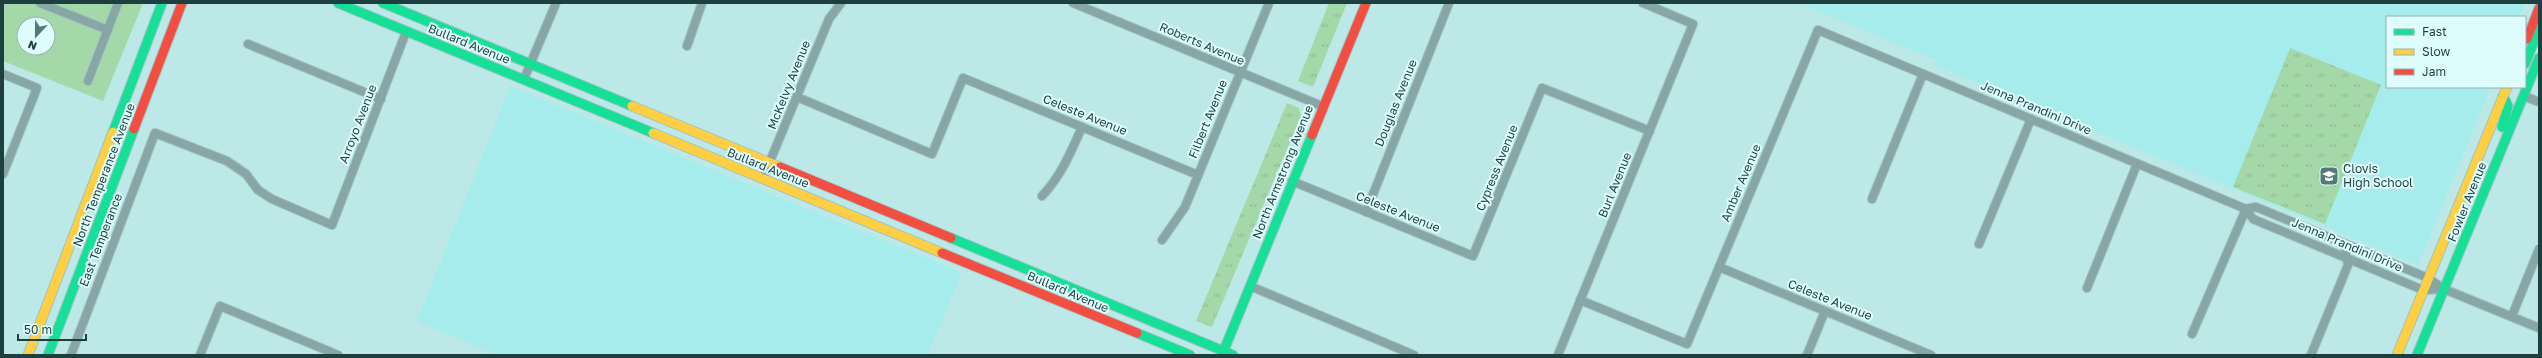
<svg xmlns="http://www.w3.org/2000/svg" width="2542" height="358" viewBox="0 0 2542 358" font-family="'Golos Text',sans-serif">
  <defs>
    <pattern id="park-tufts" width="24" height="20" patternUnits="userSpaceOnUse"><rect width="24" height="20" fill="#a5d8a9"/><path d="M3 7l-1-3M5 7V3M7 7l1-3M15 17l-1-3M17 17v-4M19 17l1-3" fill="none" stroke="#8eba92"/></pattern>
  </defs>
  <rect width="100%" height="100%" fill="#bce8e8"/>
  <g fill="#a7ecec">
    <path d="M1798,3H2525L2519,17H2387V87H2491L2418,265L1935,65L1936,60Z"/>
    <path d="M510,86L962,273L928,355H498L417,321Z"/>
  </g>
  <path fill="#a5d8a9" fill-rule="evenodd" d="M3,3H143L103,101L3,61ZM24,24H48V48H24Z"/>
  <g fill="url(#park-tufts)">
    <path d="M1329,3H1347L1313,87L1298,81Z"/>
    <path d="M2290,48L2381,85L2325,224L2233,187Z"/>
    <path d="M1287,103L1299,108L1301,116L1212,327L1196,321Z"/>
  </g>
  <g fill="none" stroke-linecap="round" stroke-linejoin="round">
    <defs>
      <g id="street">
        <path d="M40,3L108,30"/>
        <path d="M1073,3L1322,106"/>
        <path d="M248,44L381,99"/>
        <path d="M687,46L702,3"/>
        <path d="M3,74L37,88L3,174"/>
        <path d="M524,79L556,3"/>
        <path d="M88,81L118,3"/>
        <path d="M2524,96L2539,102"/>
        <path d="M797,97L932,154L963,78L1198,175"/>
        <path d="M763,178L829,19L841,3"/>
        <path d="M1292,181L1473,256L1542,88L1650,131"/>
        <path d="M1042,196C1061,176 1071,152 1082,127"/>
        <path d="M1872,199L1923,74"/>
        <path d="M2246,209L2253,219L2423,290L2444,289"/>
        <path d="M1366,212L1449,3"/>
        <path d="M1162,240L1185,207L1269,3"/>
        <path d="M1979,244L2031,119"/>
        <path d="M1719,267L1931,355"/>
        <path d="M1250,286L1414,355"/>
        <path d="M2087,288L2137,164"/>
        <path d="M1580,300L1687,344L1818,30L2246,209L2256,207L2428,278L2444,289L2539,328"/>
        <path d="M2512,316L2539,249"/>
        <path d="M2192,334L2246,209"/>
        <path d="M71,355L155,133L227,161L246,174L258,190L272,199L332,225L406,32"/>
        <path d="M200,355L220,306L338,355"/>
        <path d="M1558,355L1693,24L1643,3"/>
        <path d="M1807,355L1825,311"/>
        <path d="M2311,355L2348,265L2344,244"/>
      </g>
      <g id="fast">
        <path d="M338,3L653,133"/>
        <path d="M383,3L632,106"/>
        <path d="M2525,64L2539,29"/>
        <path d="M2502,127L2508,106L2503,96"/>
        <path d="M113,132L162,3"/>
        <path d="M951,238L1233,355"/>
        <path d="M1137,333L1190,355"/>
        <path d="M48,355L134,129"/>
        <path d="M1222,355L1312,135"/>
        <path d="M2417,355L2539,58"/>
      </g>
      <g id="slow">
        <path d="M632,106L780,167"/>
        <path d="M653,133L942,253"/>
        <path d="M28,355L113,132"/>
        <path d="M2397,355L2507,87"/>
      </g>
      <g id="jam">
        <path d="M2527,39L2539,8"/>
        <path d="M134,129L182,3"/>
        <path d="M1312,135L1366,3"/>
        <path d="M780,167L951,238"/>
        <path d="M942,253L1137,333"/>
      </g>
    </defs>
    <use href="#street" stroke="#a0c3c3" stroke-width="10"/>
    <use href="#fast" stroke="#a0c3c3" stroke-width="11"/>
    <use href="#slow" stroke="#a0c3c3" stroke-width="11"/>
    <use href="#jam" stroke="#a0c3c3" stroke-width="11"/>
    <use href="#street" stroke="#88a6a6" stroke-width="8"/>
    <use href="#fast" stroke="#16e098" stroke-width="9"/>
    <use href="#slow" stroke="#ffcf43" stroke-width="9"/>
    <use href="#jam" stroke="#f24e42" stroke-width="9"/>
  </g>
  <defs>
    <symbol id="school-square" viewBox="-11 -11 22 22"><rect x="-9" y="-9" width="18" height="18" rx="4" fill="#557a7a" stroke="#dffdfd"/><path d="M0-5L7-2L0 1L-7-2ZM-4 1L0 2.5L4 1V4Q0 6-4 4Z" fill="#fff"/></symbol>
  </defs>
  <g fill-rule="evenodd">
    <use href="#school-square" x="2318" y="165" width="22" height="22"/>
  </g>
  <g text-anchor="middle" stroke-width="4" stroke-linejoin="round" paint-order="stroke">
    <g font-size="12" fill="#1e3f3f" stroke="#dffdfd">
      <text transform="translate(469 44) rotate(22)" y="4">Bullard Avenue</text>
      <text transform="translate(1202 44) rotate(23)" y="4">Roberts Avenue</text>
      <text transform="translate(789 85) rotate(-68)" y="4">McKelvy Avenue</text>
      <text transform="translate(1396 103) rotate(-68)" y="4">Douglas Avenue</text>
      <text transform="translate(2036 108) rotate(23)" y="4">Jenna Prandini Drive</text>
      <text transform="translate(1085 115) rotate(22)" y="4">Celeste Avenue</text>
      <text transform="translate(1208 119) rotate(-68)" y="4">Filbert Avenue</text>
      <text transform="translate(358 124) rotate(-69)" y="4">Arroyo Avenue</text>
      <text transform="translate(768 168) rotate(22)" y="4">Bullard Avenue</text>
      <text transform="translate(1497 168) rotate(-68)" y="4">Cypress Avenue</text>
      <text transform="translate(1283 172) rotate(-68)" y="4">North Armstrong Avenue</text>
      <text transform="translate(104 175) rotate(-69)" y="4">North Temperance Avenue</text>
      <text transform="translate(1741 183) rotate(-67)" y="4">Amber Avenue</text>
      <text transform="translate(1615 185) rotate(-68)" y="4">Burl Avenue</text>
      <text transform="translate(2467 202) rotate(-68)" y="4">Fowler Avenue</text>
      <text transform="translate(1398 212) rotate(22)" y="4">Celeste Avenue</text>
      <text transform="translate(101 240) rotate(-69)" y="4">East Temperance</text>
      <text transform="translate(2347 245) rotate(23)" y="4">Jenna Prandini Drive</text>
      <text transform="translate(1068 292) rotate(23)" y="4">Bullard Avenue</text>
      <text transform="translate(1830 300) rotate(22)" y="4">Celeste Avenue</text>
    </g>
    <g font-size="12" fill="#1e3f3f" stroke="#dffdfd" text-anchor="start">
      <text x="2343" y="173">Clovis<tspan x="2343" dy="14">High School</tspan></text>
    </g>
  </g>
  <rect width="2542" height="358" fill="none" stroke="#1e3f3f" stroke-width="8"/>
  <rect x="2386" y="16" width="140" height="72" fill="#dffdfd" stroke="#92b1b1"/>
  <rect x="2394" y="29" width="20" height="6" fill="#16e098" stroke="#92b1b1"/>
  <text x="2422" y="36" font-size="12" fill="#1e3f3f">Fast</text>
  <rect x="2394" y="49" width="20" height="6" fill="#ffcf43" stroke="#92b1b1"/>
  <text x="2422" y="56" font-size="12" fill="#1e3f3f">Slow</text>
  <rect x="2394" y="69" width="20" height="6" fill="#f24e42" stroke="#92b1b1"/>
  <text x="2422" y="76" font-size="12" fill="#1e3f3f">Jam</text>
  <g transform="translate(36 36) rotate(202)"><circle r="19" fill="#dffdfd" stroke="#92b1b1"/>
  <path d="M0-3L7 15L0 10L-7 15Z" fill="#557a7a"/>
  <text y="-6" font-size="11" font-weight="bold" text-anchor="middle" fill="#1e3f3f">N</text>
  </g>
  <path d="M18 334v6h68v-6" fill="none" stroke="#1e3f3f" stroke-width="2"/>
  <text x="24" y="334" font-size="12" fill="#1e3f3f" stroke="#dffdfd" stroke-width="3" paint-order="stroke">50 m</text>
</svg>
